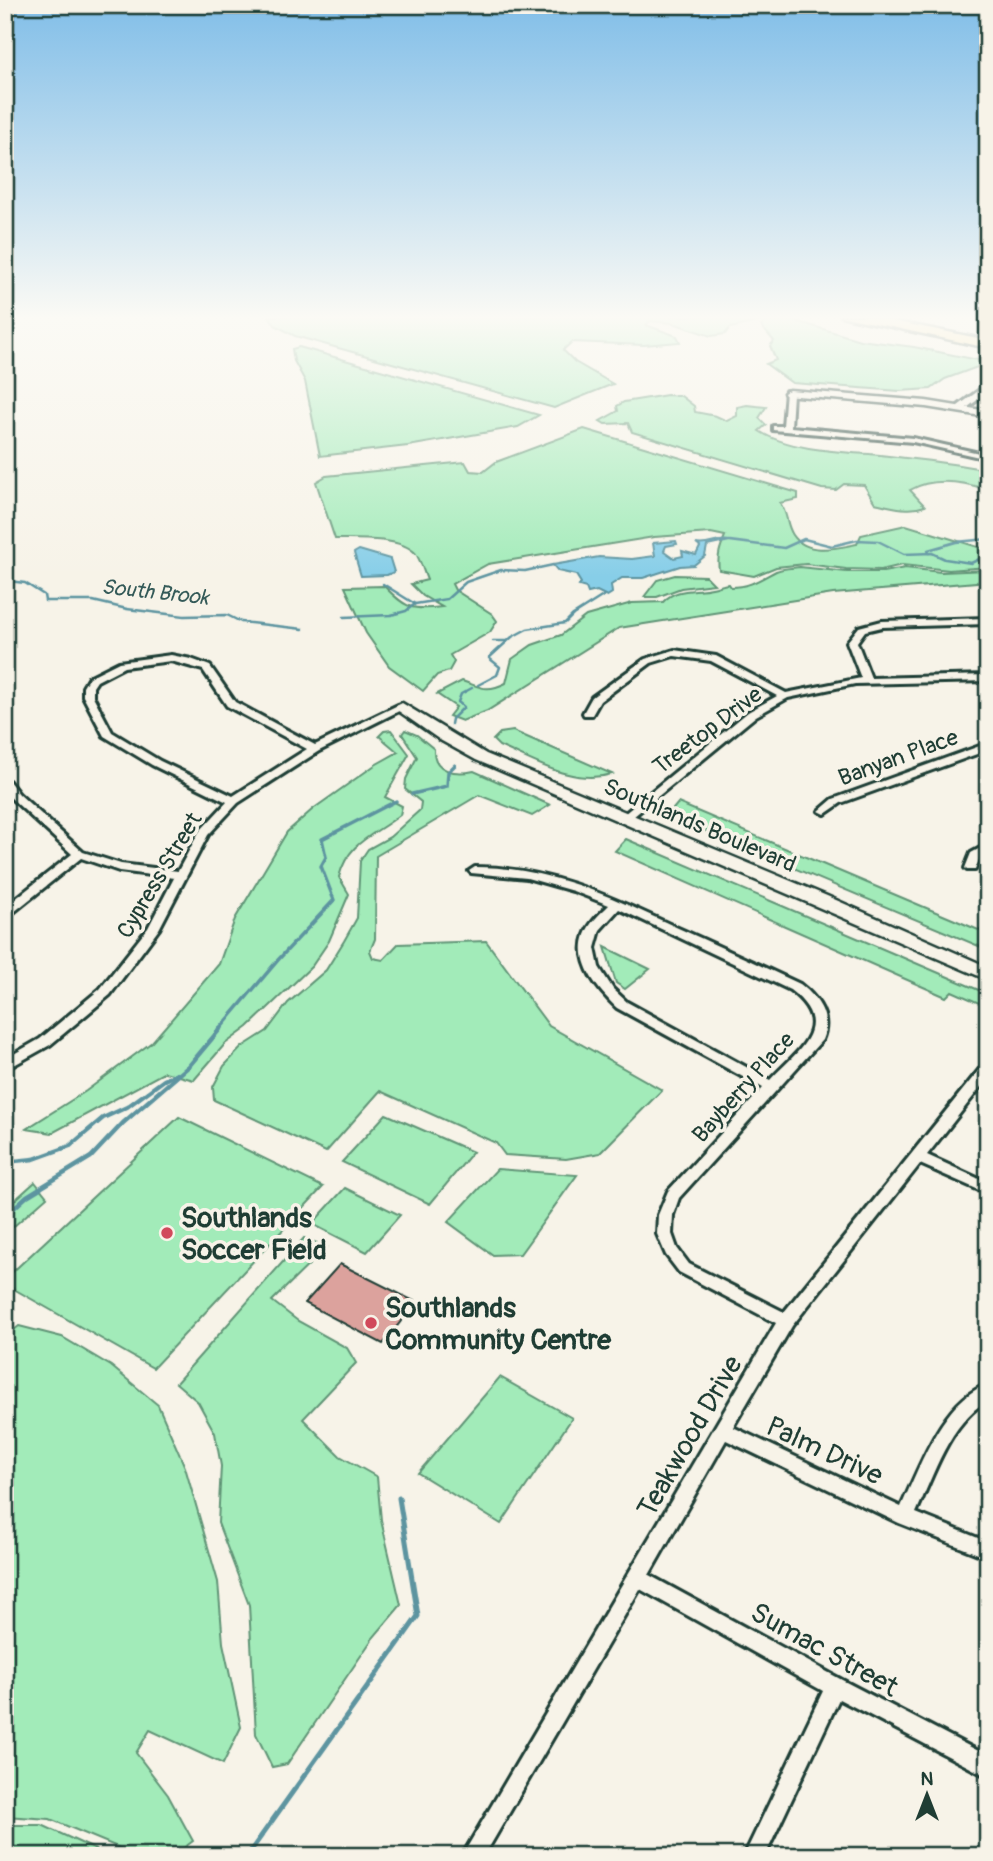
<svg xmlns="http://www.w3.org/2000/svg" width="993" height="1861" viewBox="0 0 993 1861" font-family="Pangolin,sans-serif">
  <rect width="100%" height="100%" fill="#f7f3e8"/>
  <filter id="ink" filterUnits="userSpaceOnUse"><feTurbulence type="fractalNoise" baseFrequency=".0143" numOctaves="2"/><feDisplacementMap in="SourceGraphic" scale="14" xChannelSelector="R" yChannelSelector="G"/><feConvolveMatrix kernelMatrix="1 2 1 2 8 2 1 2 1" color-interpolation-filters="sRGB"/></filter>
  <g filter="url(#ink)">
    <g fill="#a2ebb9" stroke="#609476" stroke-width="2">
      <path d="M269,316H779L860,340L914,347L988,362V367L980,366L945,379L931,389L900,391L792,383L766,364L776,360L770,346L774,341L761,326L767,320L775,318L730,328L725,334L711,336L673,323L650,321L646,325L677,336L680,342L644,345L572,342L563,350L575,362L613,384L554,408L295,336L275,325Z"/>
      <path d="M299,347L539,415L518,427L408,446L320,456L305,381L294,361L292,349Z"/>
      <path d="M667,395L681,396L694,406L695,412L716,416L727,421L737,416V407L747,405L766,407L759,418L766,425L759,431C790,451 844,452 880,455C916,459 952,463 988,470V490C964,482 933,477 910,490L925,506C909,512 892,507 875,503L864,485L844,484L836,490L822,489L632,432L628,423L605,424L600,421L618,411L617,406L624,402Z"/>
      <path d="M584,429L798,493V499L780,503C788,513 786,525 793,535C807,556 837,548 857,544L861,535L906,525L988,550V567L949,570L902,565L881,570L846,569L806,564L776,567L754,576L719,570C717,556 720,548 725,536L711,533L654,537L488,564L452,584L455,590L492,614L497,621L490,632L450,655L454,662L449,671L437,675L423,691L389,666L366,633L345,587L384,586C406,608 411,611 442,607L423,596L411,584L427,580C424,573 421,561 416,554C402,537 356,539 335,539L316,482L326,476L465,462L470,471L483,472L496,462Z"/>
      <path d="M800,567L847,572H883L905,568L941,572L988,570V581L833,594L619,628L487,711L462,721L449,716L456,707L437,694L462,681C481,687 486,693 506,683L512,659L532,645L561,635L586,616L632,603L663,602C676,587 695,592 712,588C719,587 723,584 729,584L731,587C750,587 759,580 776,571C782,568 792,568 800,567Z"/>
      <path d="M675,575L706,576L714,584L681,588L657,597H644L657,580Z"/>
      <path d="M391,730L409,754L385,797L402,806L400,815C373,836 348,842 339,877L349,894L329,941L312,966L248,1027L225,1044L194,1080L165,1072L52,1133L26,1129L86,1091L152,1042L219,964L235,919L287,832L313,809L375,765L398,752L379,736L384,731Z"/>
      <path d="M405,730L417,735L434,749C433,772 456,775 474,771L550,805L532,816L479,795L376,856L375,939L370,951L373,958L383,960L398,944L486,941L549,1026L662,1090L600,1153L566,1159L505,1155L496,1143L380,1091L326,1152L214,1100L213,1087L224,1066L242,1047L267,1031L288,1003L326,970L344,941L357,918L360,861L368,849L390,837L420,810L421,802L405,789L406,779L417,757L402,734Z"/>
      <path d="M513,731L612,774C573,786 535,761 499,746L493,740L500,733Z"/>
      <path d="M678,803L988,934V950L668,815Z"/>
      <path d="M626,839L981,991L988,995V1007L952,991L946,997L615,851Z"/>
      <path d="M605,947L650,969L625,989L616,983Z"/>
      <path d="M386,1114L473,1152L430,1204L342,1162Z"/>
      <path d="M179,1117L323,1187L153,1368L5,1284V1279Z"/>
      <path d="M497,1169L577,1175L520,1254L493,1255L448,1222Z"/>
      <path d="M35,1182L47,1197L5,1234V1209Z"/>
      <path d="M345,1188L400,1215L367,1252L312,1224Z"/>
      <path d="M304,1238L327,1247L272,1301L298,1321L347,1348L356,1363L303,1419L340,1456L377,1477L381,1520L401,1605L373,1638L287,1764L272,1767L256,1734L249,1605L218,1523L221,1466L215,1433L198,1402L176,1383Z"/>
      <path d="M19,1326L62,1337L111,1366L158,1405L185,1467L218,1582L223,1643L241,1727L223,1764L150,1730L136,1753L168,1795L193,1841L173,1856H139L50,1819L5,1816V1337Z"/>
      <path d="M500,1377L572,1418L501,1524L418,1473Z"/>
      <path d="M9,1825H42L109,1856H5V1829Z"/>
    </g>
    <g fill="#87cee8" stroke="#5d94a0" stroke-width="2">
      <path d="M676,541L677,544L666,546L664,551L674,558L683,556L682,551L696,555L700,547L696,544C708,547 718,538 730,541L707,546L705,556L694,565L680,566L643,578H622L611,585L612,593L607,596L597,591L588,593L586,588L579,586L581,583L576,575L558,571L553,565L599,557L632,559L655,556L653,543Z"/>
      <path d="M359,550L390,559L394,572L387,575L361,576L354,553Z"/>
    </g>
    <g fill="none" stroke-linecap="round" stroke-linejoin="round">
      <g stroke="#5d94a0" stroke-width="2.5">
        <path d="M730,541L784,548L804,539L832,546L857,540L878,541L904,554L932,553L945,559L971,563L988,555"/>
        <path d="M929,553L928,550L956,542L988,539"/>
        <path d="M8,581L25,583L44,595L45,601H93L127,609L184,616L227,615L241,622L303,629"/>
        <path d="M383,584L415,604"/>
        <path d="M344,617L391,615L406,611L415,604L447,599L466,582L501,570L525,571L553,565"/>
        <path d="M493,641H507"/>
        <path d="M478,685L497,675L500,667L489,658L512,637L527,629L565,623L573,615L603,596"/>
        <path d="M451,724L452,719L464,707L458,702L461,694L472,688"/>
      </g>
      <g stroke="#5d94a0" stroke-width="3.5">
        <path d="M412,794L447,786L448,772L455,765"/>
        <path d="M218,1031L278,960L334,900L321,866L326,857L322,839L396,801"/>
      </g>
      <g stroke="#5d94a0" stroke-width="4.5">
        <path d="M5,1162L34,1159L70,1146L103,1118L127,1107L164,1080L177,1074"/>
        <path d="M5,1216L27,1196L91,1157L123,1123L189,1066L220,1029"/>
      </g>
      <path stroke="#5d94a0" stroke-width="5" d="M247,1856L418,1616L399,1498"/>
    </g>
    <path fill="#dca29d" stroke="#1f3d34" stroke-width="2" d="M340,1264L416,1302L383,1344L305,1303Z"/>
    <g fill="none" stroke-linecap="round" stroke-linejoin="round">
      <defs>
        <g id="street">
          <path d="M985,386H988V392L964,410H958V406Z"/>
          <path d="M786,391L793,393L791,427L913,438L988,455V459L913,442L773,430V426H783Z"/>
          <path d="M988,618V624L882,627L865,631L857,642L871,678L988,675V681L855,684L788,698L756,716L628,821L624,822L618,819L748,712L777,696L711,661L674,656L651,663L600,701L592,715H584L583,713L592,697L645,659L674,650L716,656L786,693L861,678L847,642L859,627L882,621Z"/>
          <path d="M171,655L191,659L210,666L235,702L315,745L398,705L402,704L407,707L319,751L238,803L208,835L159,929L110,995L50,1045L5,1070V1059L40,1039L100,989L148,928L174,878L119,871L81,858L9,916L5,917V907L72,854L11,798L5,791V780L9,781L19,794L83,852L121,864L178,871L199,832L227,802L152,765L104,736L83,696V687L89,677L119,662ZM171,661L203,670L227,706L307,749L233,796L160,761L112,732L93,696V687L97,681L124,667Z"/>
          <path d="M988,743V750L841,803L825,814L819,811L833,799Z"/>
          <path d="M988,844V852L980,857L975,870H967L965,868L971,853Z"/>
          <path d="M475,867C550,867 611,897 678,928C719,946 759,965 800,984C818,998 832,1017 822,1040L679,1198L673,1215L672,1234L677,1248L689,1264L784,1312L983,1065L988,1063V1078L927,1155L988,1183V1194L920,1164L792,1326L733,1427L901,1507C920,1467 942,1400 988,1384V1400C949,1423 934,1474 916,1513L988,1542V1558L899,1523L726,1440L649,1575L842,1680L988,1756V1777L839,1699L765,1856H744L823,1691L640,1589L484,1856H462L776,1323L679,1272L666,1255L657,1234L658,1215L668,1191L763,1088L617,1008C599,991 575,963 585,935C589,923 600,914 609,905L573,891L527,878L471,873L469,871ZM619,909L790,990C837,1026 798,1050 770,1080L627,1002L613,989L599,967L595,948L600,930Z"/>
        </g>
        <g id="secondary">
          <path d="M789,390L926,401L988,411V417L926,407L785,395L784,393Z"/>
          <path d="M402,703L486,754L827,896L988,967V980L476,760L440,740L397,710L395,707Z"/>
        </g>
        <path id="highway" d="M841,316H868L988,340V348Z"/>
      </defs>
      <use href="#street" stroke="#1f3d34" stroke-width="6"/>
      <use href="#secondary" stroke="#1f3d34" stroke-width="5"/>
      <use href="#highway" stroke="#1f3d34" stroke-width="5"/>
      <use href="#street" fill="#f7f3e8" fill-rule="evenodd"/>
      <use href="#secondary" fill="#f7f3e8" fill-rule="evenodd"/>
      <use href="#highway" fill="#fbdf96" fill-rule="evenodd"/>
    </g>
  </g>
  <linearGradient id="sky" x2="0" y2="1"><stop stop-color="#81bee8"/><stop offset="0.55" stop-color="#fbfaf5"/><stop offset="1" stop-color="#fbfaf5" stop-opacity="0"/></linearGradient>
  <rect width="993" height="577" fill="url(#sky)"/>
  <g fill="#d1495b" stroke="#f7f3e8" stroke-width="2.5">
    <circle cx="167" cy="1233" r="7"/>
    <circle cx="371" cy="1323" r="7"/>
  </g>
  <g text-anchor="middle" stroke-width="7" stroke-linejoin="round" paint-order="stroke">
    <g font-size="21" font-style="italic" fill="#345a58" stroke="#f7f3e8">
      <text transform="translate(155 592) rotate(6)" y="7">South Brook</text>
    </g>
    <g font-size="23" fill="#1f3d34" stroke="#f7f3e8">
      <text transform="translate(707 730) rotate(-37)" y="8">Treetop Drive</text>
      <text transform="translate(898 757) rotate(-20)" y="8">Banyan Place</text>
      <text transform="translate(700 825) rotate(23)" y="8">Southlands Boulevard</text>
      <text transform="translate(159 875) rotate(-59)" y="8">Cypress Street</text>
      <text transform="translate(743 1087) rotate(-48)" y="8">Bayberry Place</text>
    </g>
    <g font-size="28" font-weight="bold" fill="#1f3d34" stroke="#f7f3e8" text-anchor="start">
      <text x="181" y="1227">Southlands<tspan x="181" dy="32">Soccer Field</tspan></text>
      <text x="385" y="1317">Southlands<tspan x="385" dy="32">Community Centre</tspan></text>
    </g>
    <g font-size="28" fill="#1f3d34" stroke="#f7f3e8">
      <text transform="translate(689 1436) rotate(-60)" y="10">Teakwood Drive</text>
      <text transform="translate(825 1450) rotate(25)" y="10">Palm Drive</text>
      <text transform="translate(825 1649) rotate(29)" y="10">Sumac Street</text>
    </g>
  </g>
  <rect width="993" height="1861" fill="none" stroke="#f7f3e8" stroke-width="28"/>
  <rect x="14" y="14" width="965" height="1833" fill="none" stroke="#1f3d34" stroke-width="2.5" filter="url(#ink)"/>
  <g transform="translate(927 1795)" stroke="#f7f3e8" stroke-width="5" paint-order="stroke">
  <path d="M0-5L12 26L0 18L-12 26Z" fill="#1f3d34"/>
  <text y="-10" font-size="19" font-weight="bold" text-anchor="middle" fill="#1f3d34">N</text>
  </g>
</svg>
